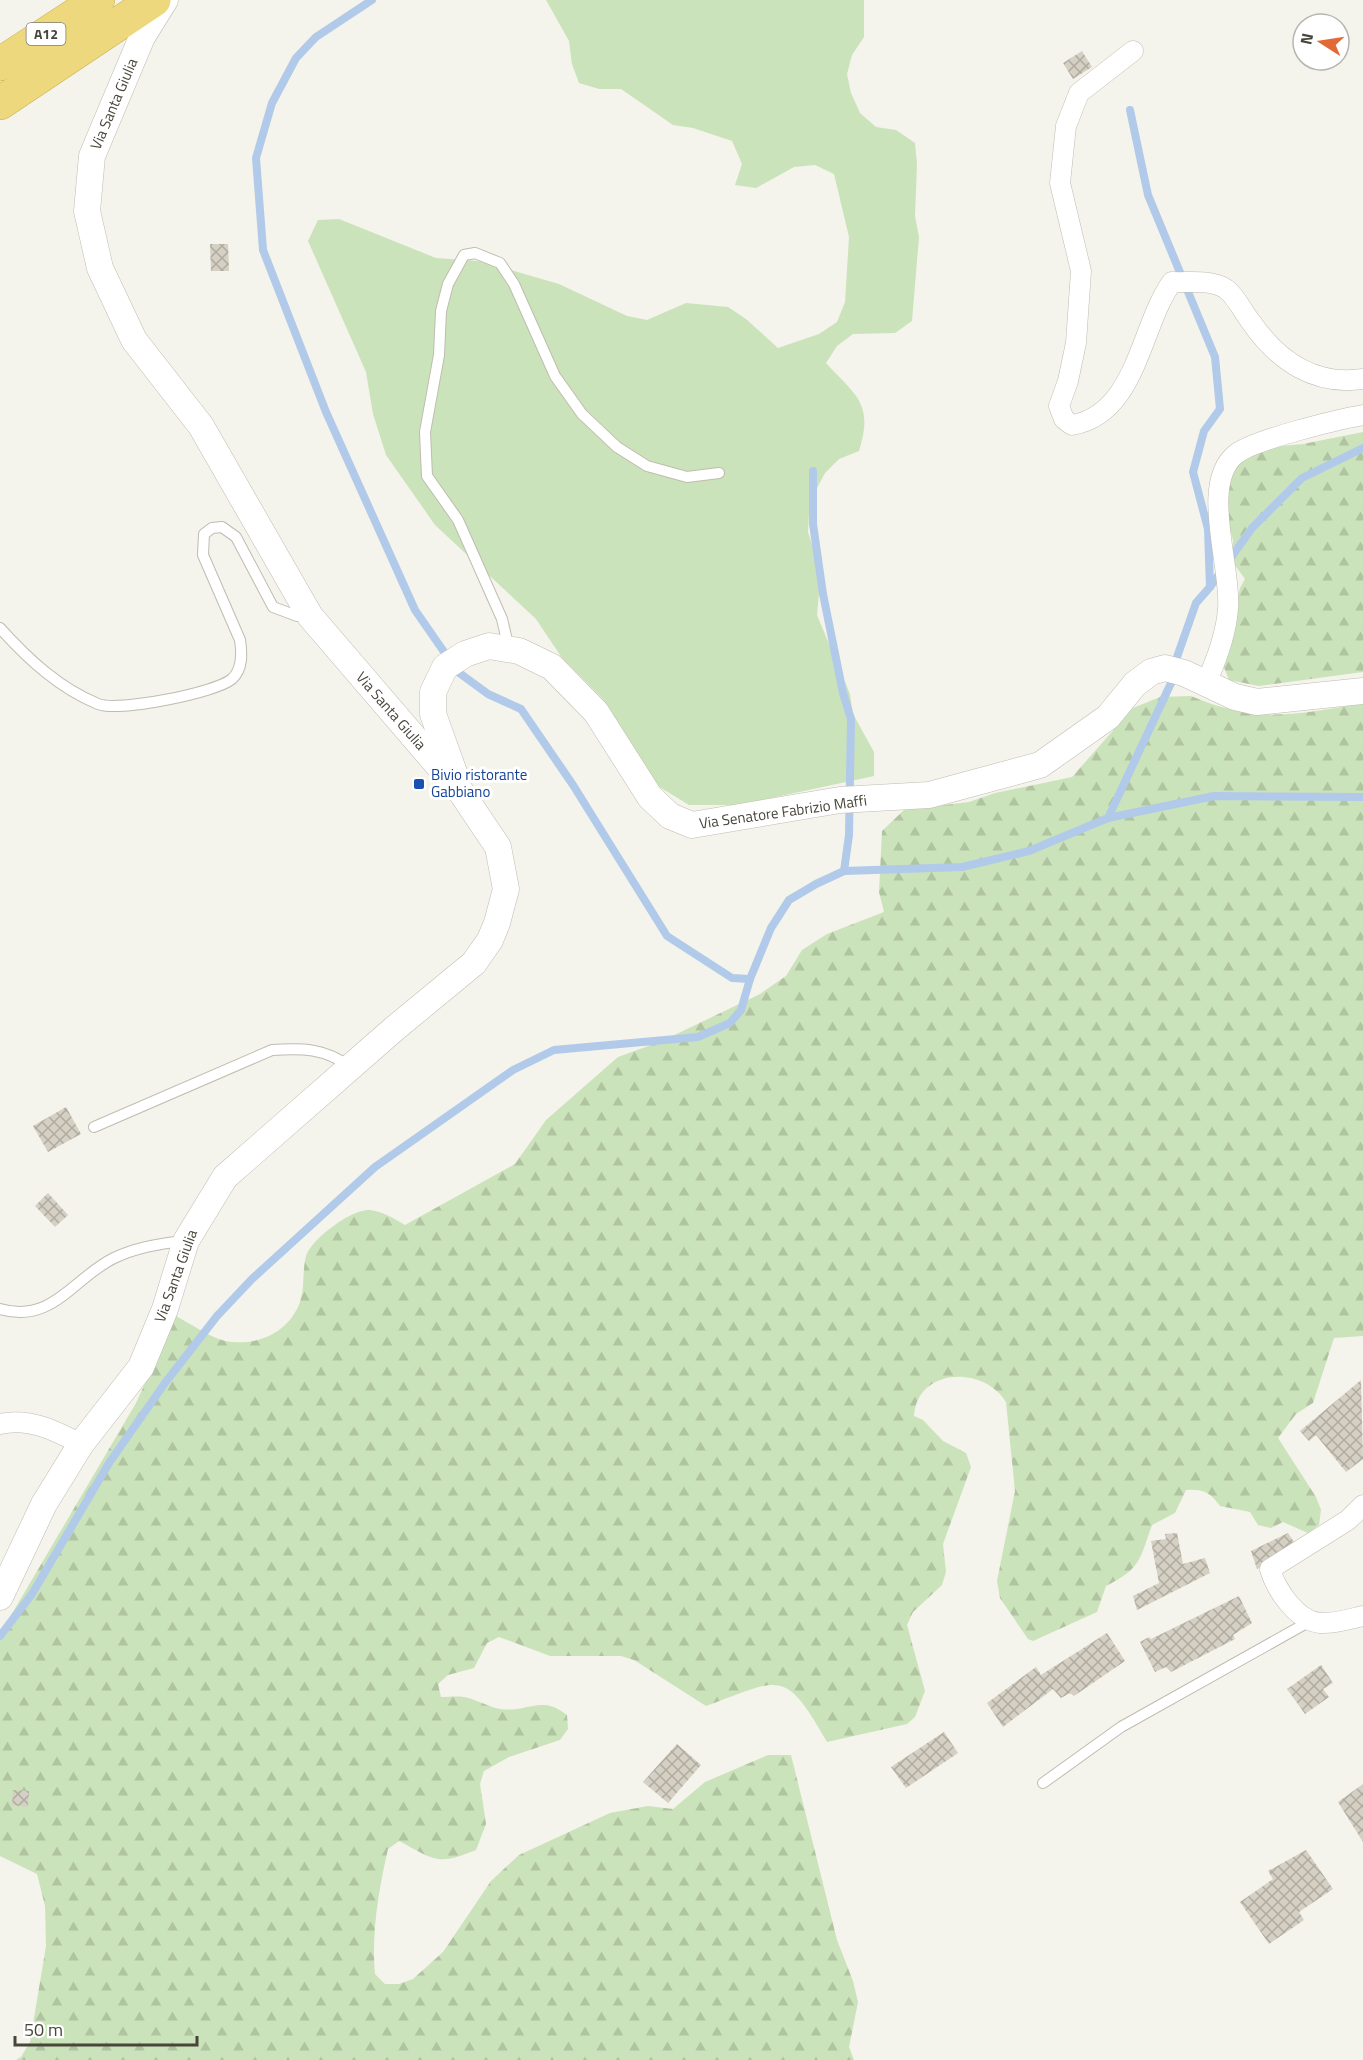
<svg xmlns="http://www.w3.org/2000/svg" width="1363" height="2060" viewBox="0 0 1363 2060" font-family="'Titillium Web',sans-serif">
  <defs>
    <pattern id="forest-firs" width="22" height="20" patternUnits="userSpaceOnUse" patternTransform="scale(1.5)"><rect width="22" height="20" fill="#cbe3ba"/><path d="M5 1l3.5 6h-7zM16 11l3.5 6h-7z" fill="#b0c4a1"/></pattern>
    <pattern id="building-cross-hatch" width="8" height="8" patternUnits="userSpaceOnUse" patternTransform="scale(1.5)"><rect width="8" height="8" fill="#d5d0c3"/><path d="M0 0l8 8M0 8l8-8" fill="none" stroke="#afaba0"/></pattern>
  </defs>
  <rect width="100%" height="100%" fill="#f4f3ec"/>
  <path fill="#cbe3ba" d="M546,0H864V37L852,55L847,74L851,93L860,113L876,127L896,130L915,143L917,164L915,216L919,237L912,321L895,333L853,334L837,346L826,363C856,396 874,403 859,451L839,459L825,473L815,492L809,512L808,532L821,572L817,615L850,694L853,714L874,752V776L738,805H689L653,783L603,699L562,658L536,619L435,525L386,455L373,414L366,372L308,241L318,220L339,219L436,258L479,261L559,284L627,316L647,320L686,303L728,307L746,319L778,348L819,334L837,322L845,302L849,237L834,174L815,165L794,167L756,188L735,185L742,164L732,141L693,128L673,125L621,89H599L579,83L572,64L569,41Z"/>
  <g fill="url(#forest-firs)">
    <path d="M1363,432V672L1259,686L1229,680L1223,665L1240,588L1245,579L1232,561L1233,540L1227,519L1229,478L1240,460L1260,448L1303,444Z"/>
    <path d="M1191,696C1255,724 1297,715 1363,703V1336L1334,1338L1313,1403L1296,1414L1278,1438L1316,1497L1321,1510L1319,1525L1308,1533L1283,1522L1271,1528L1258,1525L1250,1512L1220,1506C1210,1492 1203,1489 1186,1490L1175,1513L1152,1525C1139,1561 1141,1568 1106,1586L1097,1612L1033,1641L1028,1639L1000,1598L997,1581L1015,1491L1006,1402C983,1365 917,1368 914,1416L923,1420L943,1441L966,1453L971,1467L943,1544L946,1572L942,1585L913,1612L907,1625L925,1691L915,1717L907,1724L827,1742C784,1666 781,1679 706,1706L634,1660L621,1656H550L499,1637L487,1643L474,1668L448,1675L438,1684L441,1697C448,1697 457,1696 464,1697C476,1699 488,1707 500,1709C528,1713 541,1694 567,1715L568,1729L560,1740L509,1757L484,1771L480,1784L486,1824L476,1850C437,1866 435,1860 399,1841L388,1849C379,1888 371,1934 375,1974L385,1984H399L413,1979L443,1952L491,1881L519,1855L610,1813L648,1806L673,1809L705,1782L768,1755H791L837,1940L853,1981L858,2002L849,2047L854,2060H16L21,2057L30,2042L46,1946L45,1906L37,1874L0,1856V1634L136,1403L176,1316C191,1324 209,1337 225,1341C256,1347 289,1333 300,1302C305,1288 302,1271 306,1256C311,1240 346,1214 362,1211C377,1207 393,1218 405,1225L515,1164L546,1120L618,1057L662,1041L760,994L786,976L802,950L827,934L884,912L879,892L882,831L904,810L969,802L995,793L1072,777L1133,708L1160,697Z"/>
  </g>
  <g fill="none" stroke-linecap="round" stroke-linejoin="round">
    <g stroke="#b1cae9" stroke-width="8">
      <path d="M372,0L316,37L296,58L272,103L256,158L263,250L326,412L415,610L458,672L488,694L521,709L573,785L667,936L732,978L750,979"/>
      <path d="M1130,110L1148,195L1215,357L1220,409L1204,431L1193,472L1208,529L1210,587"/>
      <path d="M813,471V524L823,594L843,693L851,719L849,835L844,871"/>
      <path d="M1108,818L1172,681L1177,657L1196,603L1210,587L1252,528L1302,478L1363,448"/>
      <path d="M0,1636L32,1594L109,1463L165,1383L217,1316L252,1279L375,1167L513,1070L554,1050L698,1037L730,1023L741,1010L750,979L771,928L789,900L816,884L844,871L962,867L1029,851L1108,818L1214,796L1363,797"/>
    </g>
  </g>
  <g fill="url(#building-cross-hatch)">
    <path d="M1082,51L1092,67L1073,79L1063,63Z"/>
    <path d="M210,244H228L229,271H211Z"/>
    <path d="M66,1107L81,1134L48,1152L33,1126Z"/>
    <path d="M48,1193L68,1215L55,1227L35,1206Z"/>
    <path d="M1361,1380L1363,1459L1346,1472L1316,1435L1309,1441L1300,1431Z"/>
    <path d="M1177,1533L1183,1564L1205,1558L1210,1573L1137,1610L1133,1596L1159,1583L1151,1541L1166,1539L1165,1534Z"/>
    <path d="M1288,1533L1298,1548L1257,1569L1251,1551Z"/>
    <path d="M1239,1596L1252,1623L1233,1635L1235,1639L1171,1672L1166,1667L1155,1672L1140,1642L1149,1637L1151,1639Z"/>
    <path d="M1107,1633L1125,1661L1074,1696L1070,1693L1061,1698L1053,1689L1003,1727L987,1703L1036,1667L1041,1675Z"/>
    <path d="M1321,1665L1333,1683L1323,1689L1329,1697L1305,1714L1287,1689Z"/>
    <path d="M944,1732L958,1753L906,1788L891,1767Z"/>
    <path d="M677,1744L701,1765L668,1803L643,1782Z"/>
    <path d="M1363,1784V1842L1338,1802Z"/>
    <path d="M13,1790L29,1791L28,1807L12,1805Z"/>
    <path d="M1306,1850L1333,1889L1299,1912L1304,1920L1269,1944L1240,1902L1273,1879L1268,1871Z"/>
  </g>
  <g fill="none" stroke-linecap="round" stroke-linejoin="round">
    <defs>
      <g id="service">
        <path d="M0,628C28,659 59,688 98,704C118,712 215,693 232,679C243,669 242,653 240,640L203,555L204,534L212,528L222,527L236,537L273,607L297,616H309"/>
        <path d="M509,649L502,619L458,520L427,476L425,432L439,355L441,311L448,284L464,255L475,253L500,263L514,284L555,376L582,414L617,447L647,466L687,477L719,473"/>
        <path d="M94,1127L272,1050C302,1048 325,1048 350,1067"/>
        <path d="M0,1309C53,1324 73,1278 114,1258C137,1247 161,1243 186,1241"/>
        <path d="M1043,1783L1121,1727L1312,1620"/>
      </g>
      <g id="minor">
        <path d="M1133,51L1079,93L1066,126L1060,183L1081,271L1076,343L1068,381L1059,406L1064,419L1072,425C1137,414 1140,326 1172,282C1189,283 1211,279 1226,289C1236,296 1243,312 1251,322C1278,361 1315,386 1363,379"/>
        <path d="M1206,683C1217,659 1226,635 1228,609C1232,568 1199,483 1236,454C1253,440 1339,419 1363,415"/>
        <path d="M0,1424C29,1417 56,1431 81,1444"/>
        <path d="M1363,1505L1348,1520L1270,1569C1276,1590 1297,1621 1320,1623C1334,1624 1350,1619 1363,1616"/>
      </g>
      <g id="tertiary">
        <path d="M456,778L433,714V692L445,667L465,654L489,646L519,651L552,667L596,712L650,797L670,816L692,825L840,800L929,795L1040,765L1108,717L1135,684L1151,672L1165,668L1184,673L1235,697L1257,702L1363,691"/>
        <path d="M0,1597L44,1504L81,1444L141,1367L165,1309L186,1241L225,1177L394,1029L474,963L490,940L497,923L506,889L498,847L461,792L310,616L201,426L134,340L100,268L87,211L92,156L142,37L165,0"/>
      </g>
      <g id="motorway">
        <path d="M0,64L98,0"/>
        <path d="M0,103L154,0"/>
      </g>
    </defs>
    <use href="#service" stroke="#bfbcb0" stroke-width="12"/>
    <use href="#minor" stroke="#bfbcb0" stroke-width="21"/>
    <use href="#tertiary" stroke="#bfbcb0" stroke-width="27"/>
    <use href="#motorway" stroke="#ccaf4e" stroke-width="34"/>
    <use href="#service" stroke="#fff" stroke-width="10"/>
    <use href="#minor" stroke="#fff" stroke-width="20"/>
    <use href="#tertiary" stroke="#fff" stroke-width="26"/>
    <use href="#motorway" stroke="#eed87e" stroke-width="33"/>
  </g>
  <rect fill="#1a4fb4" stroke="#fff" stroke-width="2" x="413" y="778" width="12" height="12" rx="3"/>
  <g text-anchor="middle" stroke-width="6" stroke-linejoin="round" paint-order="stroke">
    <rect fill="#fff" stroke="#7f7d76" stroke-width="1.5" x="26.5" y="23" width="39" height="22" rx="4.5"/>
    <g font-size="14" font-weight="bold" fill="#48453b">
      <text x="46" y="39">A12</text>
    </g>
    <g font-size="15" fill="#48453b" stroke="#fff">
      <text transform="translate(114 104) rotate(-67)" y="5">Via Santa Giulia</text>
      <text transform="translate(391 711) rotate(49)" y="5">Via Santa Giulia</text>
      <text transform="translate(783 812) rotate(-8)" y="5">Via Senatore Fabrizio Maffi</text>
      <text transform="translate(176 1276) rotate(-70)" y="5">Via Santa Giulia</text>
    </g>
    <g font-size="15" fill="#164399" stroke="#fff" text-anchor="start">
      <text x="431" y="780">Bivio ristorante<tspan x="431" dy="17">Gabbiano</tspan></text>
    </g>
  </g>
  <g transform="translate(1321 42) rotate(282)"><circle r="28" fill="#ffffff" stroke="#b6b5b1" stroke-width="1.5"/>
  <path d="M0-4.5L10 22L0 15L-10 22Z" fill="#e26836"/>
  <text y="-9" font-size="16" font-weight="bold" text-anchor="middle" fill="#48453b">N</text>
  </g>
  <path d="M15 2036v9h182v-9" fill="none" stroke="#48453b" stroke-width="3"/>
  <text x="24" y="2036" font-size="18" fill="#48453b" stroke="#ffffff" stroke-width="4.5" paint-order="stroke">50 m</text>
</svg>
